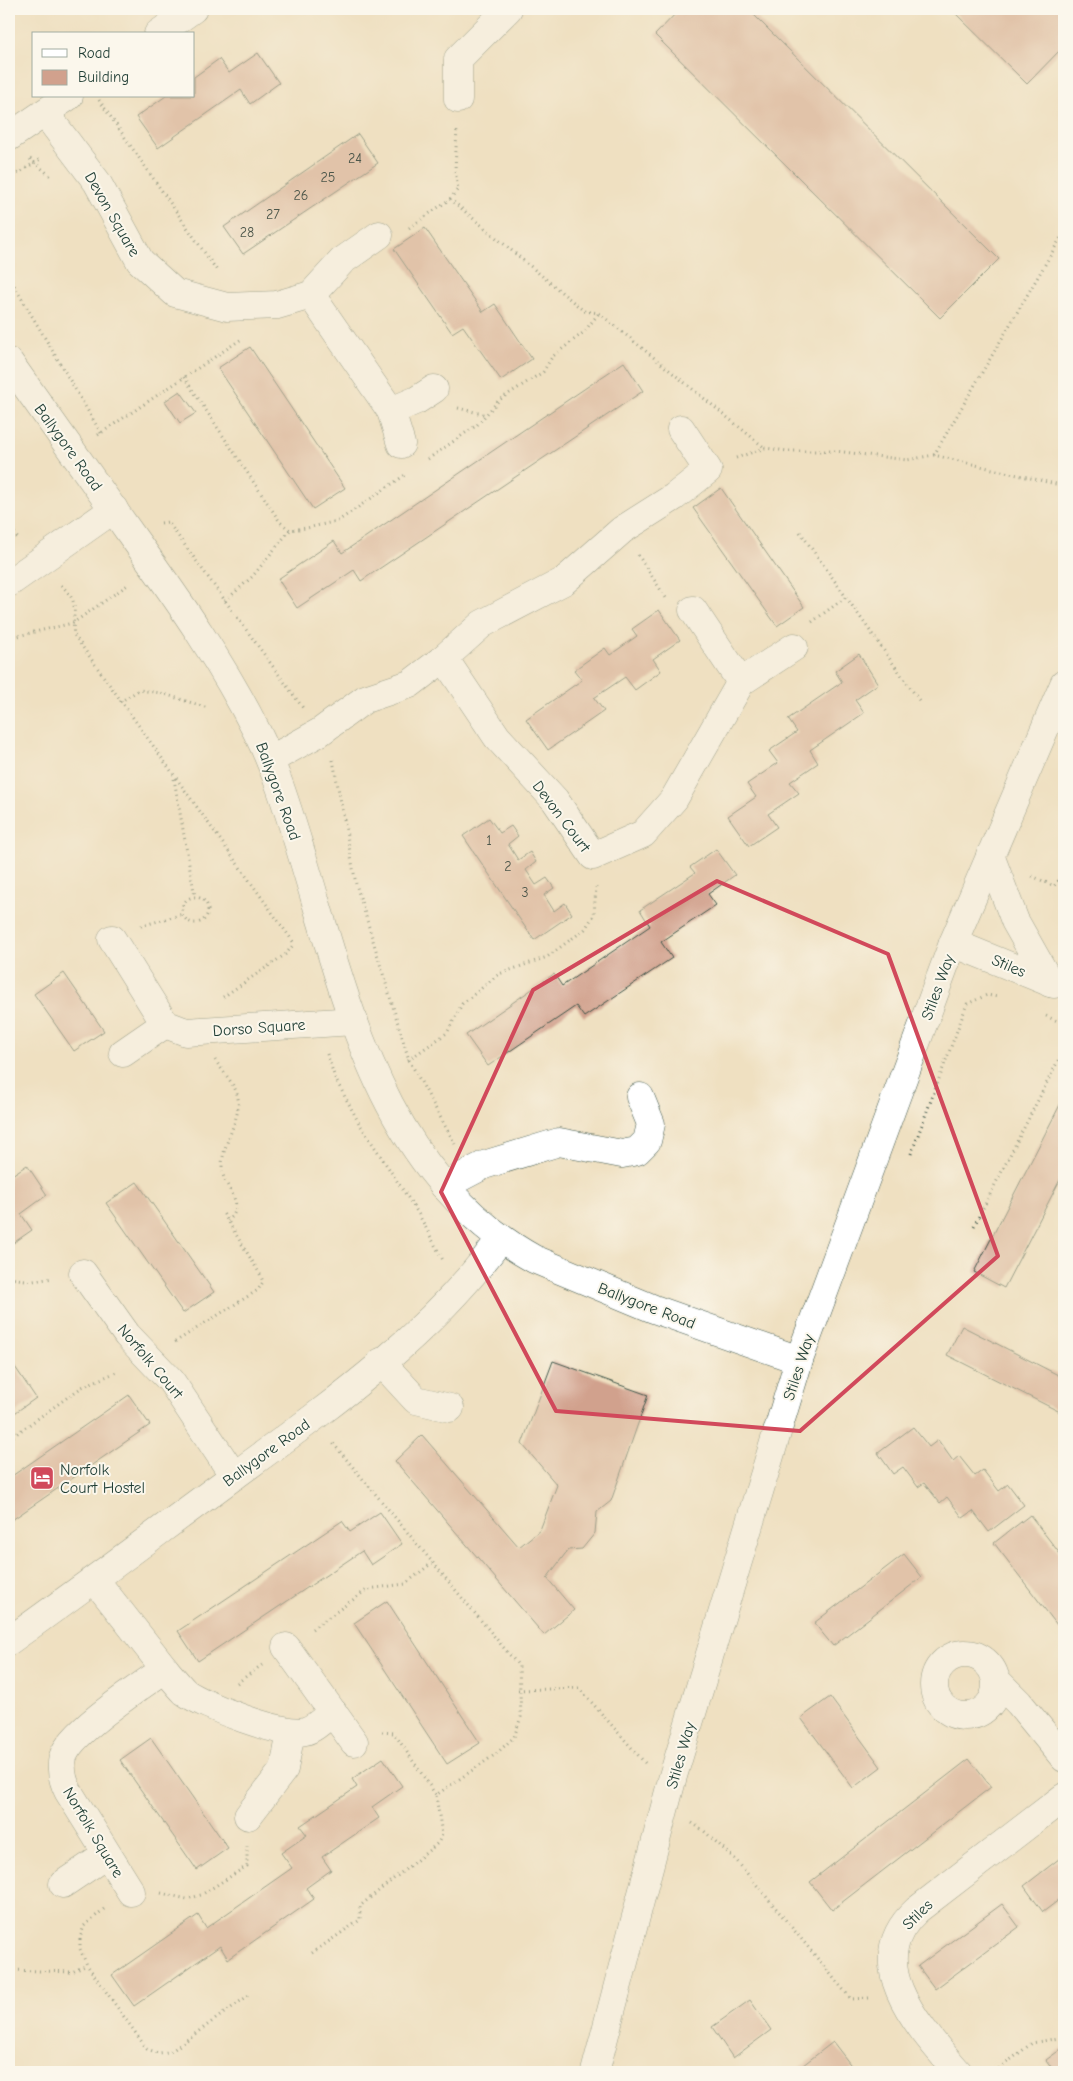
<svg xmlns="http://www.w3.org/2000/svg" width="1073" height="2081" viewBox="0 0 1073 2081" font-family="'Comic Neue',sans-serif">
  <rect width="100%" height="100%" fill="#fbf7ec"/>
  <filter id="ink" filterUnits="userSpaceOnUse"><feTurbulence type="fractalNoise" baseFrequency=".02" numOctaves="2"/><feDisplacementMap in="SourceGraphic" scale="10" xChannelSelector="R" yChannelSelector="G"/><feConvolveMatrix kernelMatrix="1 2 1 2 8 2 1 2 1" color-interpolation-filters="sRGB"/></filter>
  <filter id="wash" filterUnits="userSpaceOnUse"><feTurbulence type="fractalNoise" baseFrequency=".0096" numOctaves="4" result="noise"/><feDisplacementMap in="SourceGraphic" scale="20" xChannelSelector="R" yChannelSelector="G"/><feGaussianBlur stdDeviation="1.12" result="paint"/><feColorMatrix in="noise" values="0 0 0 0 0 0 0 0 0 0 0 0 0 0 0 0 0 1.4 0 .05"/><feComposite in="paint" operator="in"/></filter>
  <g filter="url(#wash)">
    <rect width="100%" height="100%" fill="#efe0c1"/>
    <g id="blocks">
      <g fill="#d1a18d">
        <path d="M680,9H748L999,259L940,318L655,35Z"/>
        <path d="M951,9H1064V46L1027,84Z"/>
        <path d="M258,53L279,83L250,104L241,90L158,148L136,117L166,96H194V77L219,59L229,73Z"/>
        <path d="M358,134L378,163L243,254L224,227Z"/>
        <path d="M425,228L483,312L495,304L532,359L501,380L463,326L452,333L394,249Z"/>
        <path d="M250,347L345,488L313,509L218,368Z"/>
        <path d="M624,362L643,391L361,581L354,570L297,608L278,579L334,541L342,553Z"/>
        <path d="M180,391L196,413L180,423L165,401Z"/>
        <path d="M721,488L804,607L777,626L693,508Z"/>
        <path d="M659,610L680,640L653,659L661,671L635,690L625,677L594,698L604,711L548,750L526,719L582,680L574,670L605,648L610,655L637,636L632,629Z"/>
        <path d="M859,654L878,684L855,700L864,713L810,750L818,763L790,782L799,793L768,814L777,827L749,846L728,816L756,797L747,784L778,763L769,751L797,732L788,719L842,682L835,671Z"/>
        <path d="M489,818L500,833L511,826L518,836L508,844L518,860L530,852L536,862L526,870L536,885L547,878L554,888L544,895L554,911L565,903L572,914L534,940L463,836Z"/>
        <path d="M716,849L735,875L708,894L716,905L661,942L672,958L584,1017L576,1006L488,1066L466,1035L554,974L562,986L650,926L640,910L695,873L690,867Z"/>
        <path d="M64,973L104,1031L74,1051L34,994Z"/>
        <path d="M1064,1097V1172L1004,1288L974,1272Z"/>
        <path d="M27,1165L47,1195L21,1214L32,1230L9,1246V1177Z"/>
        <path d="M137,1182L214,1292L183,1313L106,1203Z"/>
        <path d="M962,1326L1064,1378V1414L947,1355Z"/>
        <path d="M9,1358L36,1398L9,1417Z"/>
        <path d="M553,1361L648,1395L611,1501L597,1512L595,1533L582,1549L568,1550L547,1578L574,1610L544,1635L395,1461L422,1435L519,1547L540,1530L557,1485L522,1444Z"/>
        <path d="M129,1395L150,1425L9,1522V1478Z"/>
        <path d="M913,1427L929,1447L938,1440L953,1461L959,1456L975,1476L983,1470L999,1491L1008,1484L1024,1505L989,1532L973,1511L963,1518L947,1497L940,1503L924,1483L918,1487L903,1467L893,1474L878,1453Z"/>
        <path d="M380,1512L402,1544L371,1565L362,1551L198,1661L178,1631L342,1521L350,1532Z"/>
        <path d="M1030,1515L1064,1559V1634L994,1543Z"/>
        <path d="M904,1554L922,1577L833,1646L814,1623Z"/>
        <path d="M387,1601L480,1743L447,1764L354,1623Z"/>
        <path d="M830,1697L881,1767L853,1788L801,1718Z"/>
        <path d="M151,1738L228,1848L197,1870L120,1760Z"/>
        <path d="M383,1758L402,1786L372,1807L379,1818L322,1857L331,1870L306,1888L314,1899L228,1959L220,1946L134,2006L112,1975L198,1915L206,1928L292,1868L281,1853L307,1835L300,1826L357,1787L352,1779Z"/>
        <path d="M969,1759L991,1787L832,1910L810,1882Z"/>
        <path d="M1064,1855V1896L1043,1912L1024,1886Z"/>
        <path d="M1002,1904L1019,1927L935,1989L918,1966Z"/>
        <path d="M750,2000L771,2030L733,2058L712,2027Z"/>
        <path d="M833,2042L853,2068L848,2072H794Z"/>
        <path d="M1064,2047V2072H1055L1046,2060Z"/>
      </g>
    </g>
  </g>
  <g filter="url(#ink)">
    <use href="#blocks" fill-opacity="0" stroke="#3e5549" stroke-width="1"/>
    <g fill="none" stroke-linecap="round" stroke-linejoin="round">
      <defs>
        <g id="minor">
          <path d="M158,34L193,9"/>
          <path d="M458,99V59L508,9"/>
          <path d="M45,113L97,182L140,261L175,293L227,307L277,305L311,295L342,261L379,235"/>
          <path d="M9,137L69,96"/>
          <path d="M311,295L391,411L401,444"/>
          <path d="M9,362C51,421 93,480 135,540C179,601 223,664 257,732C278,774 290,817 304,862C349,1011 386,1177 534,1259L654,1309L799,1360"/>
          <path d="M391,411L417,400L434,389"/>
          <path d="M9,583L114,509"/>
          <path d="M693,610L741,682"/>
          <path d="M444,658L497,737L555,800L593,856L643,834L674,799L741,682L794,647"/>
          <path d="M270,760L320,732L365,699L410,684L444,658L482,624L564,581L622,530L674,497L708,470L681,429"/>
          <path d="M990,855L1015,921L1050,983"/>
          <path d="M112,939L165,1024L186,1032L354,1021"/>
          <path d="M953,943L1054,984"/>
          <path d="M123,1053L165,1024"/>
          <path d="M444,1186L484,1165L559,1142L622,1154L637,1151L647,1141L651,1124L640,1097"/>
          <path d="M83,1273L127,1335L171,1381L234,1476"/>
          <path d="M381,1362L416,1400L450,1408"/>
          <path d="M95,1580L165,1669C141,1686 71,1731 63,1757C60,1769 63,1781 68,1791L131,1892"/>
          <path d="M9,1641C85,1587 159,1531 234,1476C330,1406 431,1335 501,1238"/>
          <path d="M286,1647L354,1742"/>
          <circle cx="965" cy="1685" r="31"/>
          <path d="M165,1669C171,1676 178,1685 185,1692C202,1705 284,1737 305,1731C314,1729 325,1718 333,1712"/>
          <path d="M996,1680L1019,1703L1064,1758"/>
          <path d="M248,1816L284,1769L291,1732"/>
          <path d="M63,1884L106,1855"/>
          <path d="M958,2072C921,2029 858,1963 917,1910L1064,1797"/>
        </g>
        <path id="major" d="M595,2072L673,1776L799,1360L953,943L1064,684"/>
      </defs>
      <use href="#minor" stroke="#3e5549" stroke-width="29"/>
      <use href="#major" stroke="#3e5549" stroke-width="29"/>
      <g stroke="#3e5549" stroke-width="3" stroke-dasharray="1 4" stroke-linecap="butt">
        <path d="M99,100L218,272"/>
        <path d="M30,159L52,177"/>
        <path d="M9,179L42,158"/>
        <path d="M450,199L458,189L455,170L457,128"/>
        <path d="M409,228L450,199L584,311L599,313L765,448"/>
        <path d="M9,277L101,433"/>
        <path d="M184,377L280,522L290,530L307,528L338,521L405,475"/>
        <path d="M458,408L487,415"/>
        <path d="M98,435L243,338"/>
        <path d="M934,455L1064,232"/>
        <path d="M736,458L765,448L787,451H836L907,460L934,455L1064,486"/>
        <path d="M428,459L477,425L499,400L543,372L552,357L584,332L599,313"/>
        <path d="M161,523L168,522L303,708"/>
        <path d="M9,524L18,539"/>
        <path d="M800,532L921,703"/>
        <path d="M638,555L666,598"/>
        <path d="M61,585C82,605 71,610 74,635L294,943"/>
        <path d="M225,601L252,577L290,530"/>
        <path d="M812,622L846,597"/>
        <path d="M9,638L73,623L129,584"/>
        <path d="M120,702L139,690L161,693L208,708"/>
        <path d="M333,760L356,884L409,1060L455,1144"/>
        <path d="M174,779L195,897"/>
        <path d="M1032,876L1054,886L1064,874"/>
        <path d="M1058,880L1064,886"/>
        <circle cx="195" cy="910" r="13"/>
        <path d="M141,926L183,914"/>
        <path d="M223,997L286,954L294,944"/>
        <path d="M1046,1016L1064,1024"/>
        <path d="M327,1054L335,1078L359,1123L418,1213L444,1262"/>
        <path d="M215,1060C222,1071 237,1086 238,1099C241,1119 222,1144 222,1166C221,1188 249,1202 228,1221"/>
        <path d="M408,1060L447,1033L462,1004L499,974L547,957L585,929L594,915L596,887"/>
        <path d="M911,1154L967,1004L987,995L998,997"/>
        <path d="M974,1226L1064,1049"/>
        <path d="M9,1278L33,1281L53,1278"/>
        <path d="M175,1342L258,1290L263,1282L260,1274L223,1213"/>
        <path d="M9,1439L82,1387L119,1371"/>
        <path d="M312,1629L368,1589L405,1584L432,1563"/>
        <path d="M237,1683L262,1665"/>
        <path d="M518,1690L579,1688L645,1763"/>
        <path d="M382,1732L394,1733L436,1795"/>
        <path d="M692,1823L704,1831L736,1860L851,1999L869,1998"/>
        <path d="M161,1893L187,1899L201,1895L247,1866V1846"/>
        <path d="M104,1909L84,1926L80,1938V1949L87,1965L147,2049L158,2053L170,2052L249,1995"/>
        <path d="M312,1953L360,1920V1906L438,1843L442,1835L436,1795L496,1754L514,1737L521,1717L519,1666L332,1442"/>
        <path d="M9,1970L72,1972L87,1965"/>
        <path d="M995,2072L1032,2043L1064,2037"/>
      </g>
      <use href="#minor" stroke="#fff" stroke-width="28"/>
      <use href="#major" stroke="#fff" stroke-width="28"/>
    </g>
  </g>
  <path d="M0 0H1073V2081H0ZM717,881L888,954L998,1256L800,1431L556,1411L441,1192L533,990Z" fill="#efe0c1" fill-opacity=".55" fill-rule="evenodd"/>
  <path fill="none" stroke="#d1495b" stroke-width="4" stroke-linejoin="round" d="M717,881L888,954L998,1256L800,1431L556,1411L441,1192L533,990Z"/>
  <defs>
    <symbol id="hotel-square" viewBox="-11 -11 22 22"><rect x="-9" y="-9" width="18" height="18" rx="4" fill="#d1495b" stroke="#fbf7ec"/><path d="M-6-4.5h1.5V1H6V5H4.5V3h-9V5H-6ZM-4 0a1.8 1.8 0 1 1 3.6 0ZM.5 0V-2.5h3Q6-2.5 6 0Z" fill="#fff"/></symbol>
  </defs>
  <g fill-rule="evenodd">
    <use href="#hotel-square" x="28" y="1464" width="28" height="28"/>
  </g>
  <g text-anchor="middle" stroke-width="4" stroke-linejoin="round" paint-order="stroke">
    <g font-size="14" fill="#4c564a">
      <text x="355" y="163">24</text>
      <text x="328" y="182">25</text>
      <text x="301" y="200">26</text>
      <text x="273" y="219">27</text>
      <text x="247" y="237">28</text>
      <text x="489" y="845">1</text>
      <text x="508" y="871">2</text>
      <text x="525" y="897">3</text>
    </g>
    <g font-size="16" fill="#1f3d34" stroke="#fbf7ec">
      <text transform="translate(113 214) rotate(60)" y="6">Devon Square</text>
      <text transform="translate(69 447) rotate(54)" y="6">Ballygore Road</text>
      <text transform="translate(279 791) rotate(70)" y="6">Ballygore Road</text>
      <text transform="translate(562 816) rotate(53)" y="6">Devon Court</text>
      <text transform="translate(1009 965) rotate(23)" y="6">Stiles</text>
      <text transform="translate(937 987) rotate(-70)" y="6">Stiles Way</text>
      <text transform="translate(259 1027) rotate(-4)" y="6">Dorso Square</text>
      <text transform="translate(647 1305) rotate(21)" y="6">Ballygore Road</text>
      <text transform="translate(151 1361) rotate(50)" y="6">Norfolk Court</text>
      <text transform="translate(798 1367) rotate(-72)" y="6">Stiles Way</text>
      <text transform="translate(266 1452) rotate(-36)" y="6">Ballygore Road</text>
      <text transform="translate(680 1755) rotate(-74)" y="6">Stiles Way</text>
      <text transform="translate(94 1832) rotate(59)" y="6">Norfolk Square</text>
      <text transform="translate(917 1914) rotate(-45)" y="6">Stiles</text>
    </g>
    <g font-size="16" fill="#1f3d34" stroke="#fbf7ec" text-anchor="start">
      <text x="60" y="1475">Norfolk<tspan x="60" dy="18">Court Hostel</tspan></text>
    </g>
  </g>
  <rect width="1073" height="2081" fill="none" stroke="#fbf7ec" stroke-width="30"/>
  <rect x="32" y="32" width="162" height="65" fill="#fbf7ec" stroke="#a3ada2"/>
  <rect x="42" y="49" width="25" height="8" fill="#ffffff" stroke="#a3ada2"/>
  <text x="78" y="58" font-size="15" fill="#1f3d34">Road</text>
  <rect x="42" y="70" width="25" height="15" fill="#d1a18d" stroke="#a3ada2"/>
  <text x="78" y="82" font-size="15" fill="#1f3d34">Building</text>
</svg>
